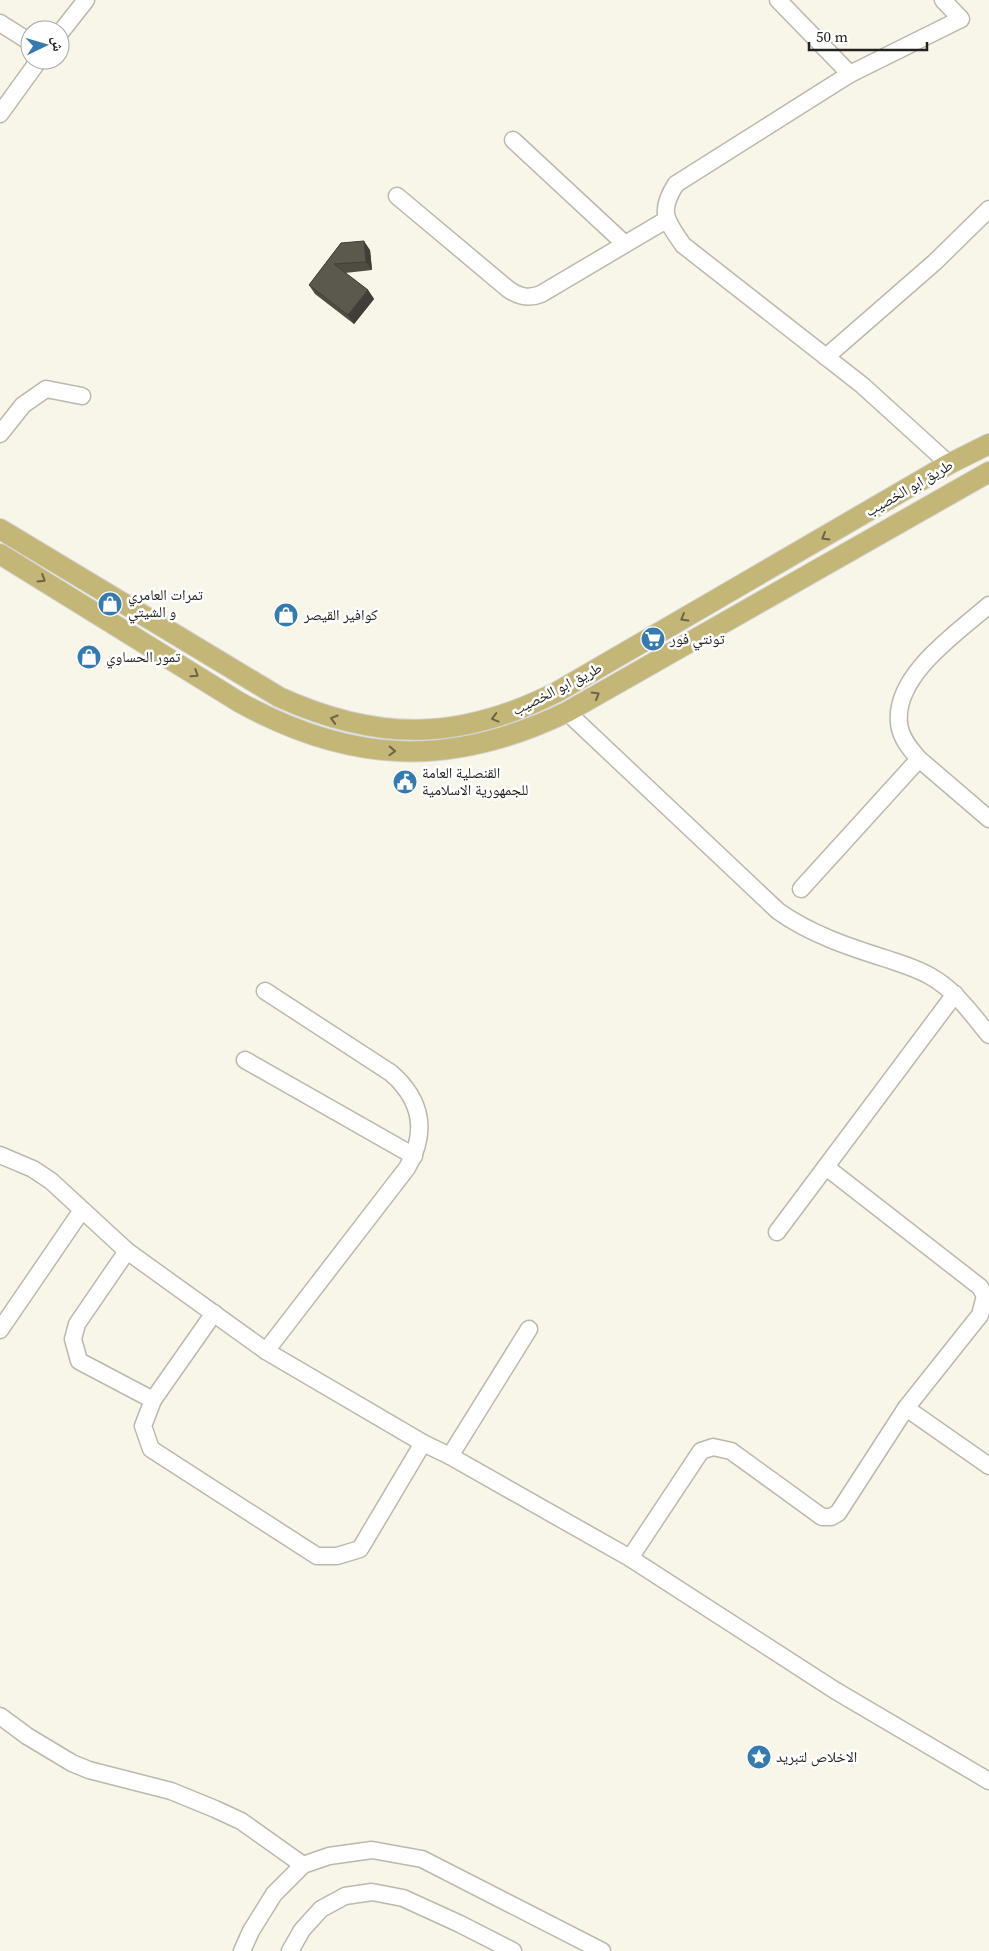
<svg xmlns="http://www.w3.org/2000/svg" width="989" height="1951" viewBox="0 0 989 1951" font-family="'Source Serif 4','Noto Naskh Arabic',serif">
  <rect width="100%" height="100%" fill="#f8f5e9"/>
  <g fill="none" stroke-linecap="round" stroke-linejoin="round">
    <defs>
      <g id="minor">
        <path d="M778,0L850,74"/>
        <path d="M943,0L961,19L850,74L676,184C658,212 666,220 683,245L862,385L949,464"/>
        <path d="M0,23L30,42"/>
        <path d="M60,33L86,0"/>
        <path d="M0,114L39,60"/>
        <path d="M513,140L625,244"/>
        <path d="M397,196L508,289C519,297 529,299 541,294L666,220"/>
        <path d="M826,357L935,262L989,209"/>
        <path d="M0,434L23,405L46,389L82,396"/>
        <path d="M989,605C957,633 894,675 899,723C900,737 910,749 919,759L989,819"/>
        <path d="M567,712L778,911C810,934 849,947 887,959C902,964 916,968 930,976C955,990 971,1013 989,1035"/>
        <path d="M801,889L919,759"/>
        <path d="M265,991L391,1073C422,1100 428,1132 407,1168L266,1351"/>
        <path d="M245,1060L414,1156"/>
        <path d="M0,1155L33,1169L51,1181L127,1251L266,1351L423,1443L450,1456L630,1558L836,1691L989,1781"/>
        <path d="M777,1232L955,994"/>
        <path d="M127,1251L77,1324L73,1339L79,1361L153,1400"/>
        <path d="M214,1313L153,1400L143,1426L151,1449L317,1556H337L360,1549L423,1443"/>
        <path d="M0,1330L82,1210"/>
        <path d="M906,1408L989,1466"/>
        <path d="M450,1456L529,1329"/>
        <path d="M630,1558L701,1451L713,1447L731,1451L822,1517H831L838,1513L906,1408L980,1315L985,1296L980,1287L826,1167"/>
        <path d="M0,1716L27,1736L72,1763L89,1770L171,1791L215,1809L241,1821L303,1865"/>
        <path d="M242,1951L251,1931L274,1894L303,1865L329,1856L372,1850L422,1859L602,1951"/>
        <path d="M290,1951L302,1930L321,1909L345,1896L372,1892L403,1898L460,1924L513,1951"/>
      </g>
      <g id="major">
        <path d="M0,529L279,697C378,742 459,741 557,692L949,464L989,444"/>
        <path d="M0,554L239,702C351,764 451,768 567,712L989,472"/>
      </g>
    </defs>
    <use href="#minor" stroke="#bbb8ad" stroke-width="19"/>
    <use href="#major" stroke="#d3d3d2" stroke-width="22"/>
    <use href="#minor" stroke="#fff" stroke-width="16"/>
    <use href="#major" stroke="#c4b677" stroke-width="20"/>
  </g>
  <path fill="#4e4d43" d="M341,243L370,250L372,270L345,273L368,290L374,299L354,324L315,294L309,285Z"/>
  <g fill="#403e37">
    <path d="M364,241L370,250L372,270L366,262Z"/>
    <path d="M368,290L374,299L354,324L348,315Z"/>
  </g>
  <path fill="#5b594e" stroke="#403e37" d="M364,241L366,262L334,264L368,290L348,315L309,285L341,243Z"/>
  <defs><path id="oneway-chevron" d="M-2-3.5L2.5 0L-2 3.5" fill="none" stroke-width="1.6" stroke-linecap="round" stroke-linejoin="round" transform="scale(1.25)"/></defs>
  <g stroke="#6b6546">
    <use href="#oneway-chevron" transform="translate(825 537) rotate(150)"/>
    <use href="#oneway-chevron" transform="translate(42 579) rotate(32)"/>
    <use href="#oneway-chevron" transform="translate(684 618) rotate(150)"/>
    <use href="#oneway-chevron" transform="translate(195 674) rotate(33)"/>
    <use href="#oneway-chevron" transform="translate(596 695) rotate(-30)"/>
    <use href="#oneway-chevron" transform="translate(495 718) rotate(165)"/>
    <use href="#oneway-chevron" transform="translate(334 719) rotate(-164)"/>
    <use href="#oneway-chevron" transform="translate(392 751) rotate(2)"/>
  </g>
  <defs>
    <symbol id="shop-disc" viewBox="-11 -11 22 22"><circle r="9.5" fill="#367bb0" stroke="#fff"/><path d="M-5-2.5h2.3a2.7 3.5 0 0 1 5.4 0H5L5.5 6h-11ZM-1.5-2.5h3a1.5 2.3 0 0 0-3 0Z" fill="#fff"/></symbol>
    <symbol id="supermarket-disc" viewBox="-11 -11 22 22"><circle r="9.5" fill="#367bb0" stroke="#fff"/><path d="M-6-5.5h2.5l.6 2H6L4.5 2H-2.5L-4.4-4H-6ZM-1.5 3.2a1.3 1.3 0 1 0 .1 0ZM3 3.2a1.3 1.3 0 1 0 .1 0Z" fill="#fff"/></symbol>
    <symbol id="civic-disc" viewBox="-11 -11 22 22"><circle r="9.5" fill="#367bb0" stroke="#fff"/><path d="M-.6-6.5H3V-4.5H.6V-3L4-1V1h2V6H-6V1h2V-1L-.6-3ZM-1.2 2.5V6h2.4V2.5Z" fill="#fff"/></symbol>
    <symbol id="sight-disc" viewBox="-11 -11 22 22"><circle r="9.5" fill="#367bb0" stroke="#fff"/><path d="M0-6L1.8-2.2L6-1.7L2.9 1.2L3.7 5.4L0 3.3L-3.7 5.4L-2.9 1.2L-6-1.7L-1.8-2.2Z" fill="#fff"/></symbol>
  </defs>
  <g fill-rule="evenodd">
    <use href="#shop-disc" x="96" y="590" width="28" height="28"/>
    <use href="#shop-disc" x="272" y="601" width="28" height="28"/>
    <use href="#supermarket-disc" x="639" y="625" width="28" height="28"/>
    <use href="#shop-disc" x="75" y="643" width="28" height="28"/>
    <use href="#civic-disc" x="391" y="768" width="28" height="28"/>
    <use href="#sight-disc" x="745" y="1743" width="28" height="28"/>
  </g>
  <g text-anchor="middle" stroke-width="5" stroke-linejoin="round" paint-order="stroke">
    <g font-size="15" fill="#23221e" stroke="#fff">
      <text transform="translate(909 488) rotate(-30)" y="5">طريق ابو الخصيب</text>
      <text transform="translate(557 689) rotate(-27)" y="5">طريق ابو الخصيب</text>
    </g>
    <g font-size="15" fill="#23221e" stroke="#fff" text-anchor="start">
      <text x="128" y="600">تمرات العامري<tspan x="128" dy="17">و الشيتي</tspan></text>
      <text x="304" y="620">كوافير القيصر</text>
      <text x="670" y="644">تونتي فور</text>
      <text x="106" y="662">تمور الحساوي</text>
      <text x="422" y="778">القنصلية العامة<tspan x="422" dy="17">للجمهورية الاسلامية</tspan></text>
      <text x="776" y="1762">الاخلاص لتبريد</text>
    </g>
  </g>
  <g transform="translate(45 45) rotate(85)"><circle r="24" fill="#ffffff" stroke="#a7a7a5"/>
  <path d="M0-4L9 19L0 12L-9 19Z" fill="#367bb0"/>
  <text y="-8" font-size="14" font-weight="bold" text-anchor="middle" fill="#23221e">ش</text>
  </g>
  <path d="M809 42v8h118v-8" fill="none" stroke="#23221e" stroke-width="2.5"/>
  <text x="816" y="42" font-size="15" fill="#23221e" stroke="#ffffff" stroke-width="4" paint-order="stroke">50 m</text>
</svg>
